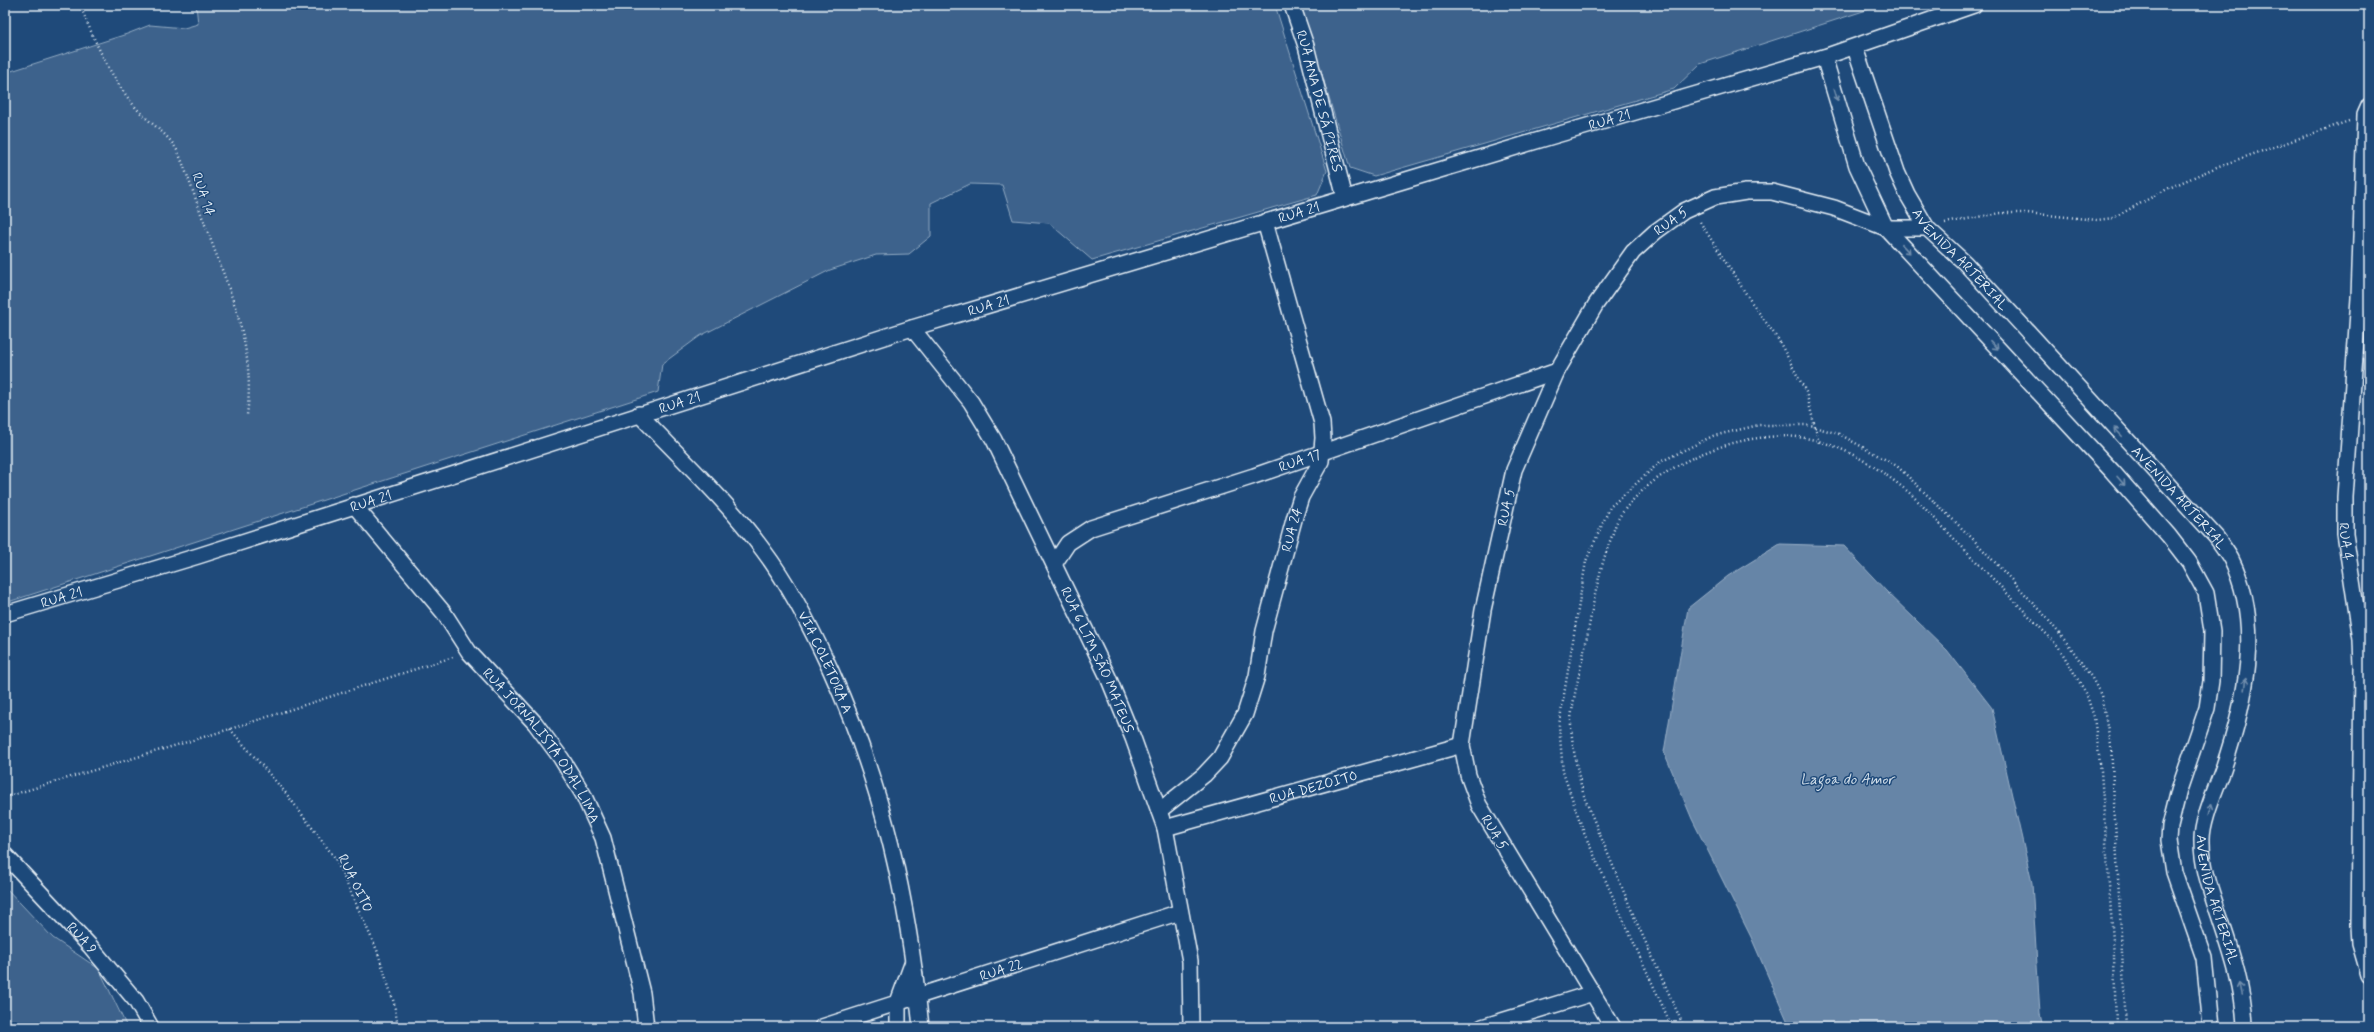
<svg xmlns="http://www.w3.org/2000/svg" width="2374" height="1032" viewBox="0 0 2374 1032" font-family="Mynerve,sans-serif">
  <rect width="100%" height="100%" fill="#1f4a7a"/>
  <filter id="ink" filterUnits="userSpaceOnUse"><feTurbulence type="fractalNoise" baseFrequency=".025" numOctaves="2"/><feDisplacementMap in="SourceGraphic" scale="8" xChannelSelector="R" yChannelSelector="G"/><feConvolveMatrix kernelMatrix="1 2 1 2 8 2 1 2 1" color-interpolation-filters="sRGB"/></filter>
  <g filter="url(#ink)">
    <g fill="#3c628c" stroke="#92aac2">
      <path d="M196,5H1275L1327,171L1317,195L1092,260L1049,223L1013,220L1002,185L970,184L931,203V236L909,254L876,255L830,270L700,336L662,364L658,392L5,603V73L127,34L150,25L184,28L198,24Z"/>
      <path d="M1301,5H1882L1700,64L1674,89L1374,176L1350,168Z"/>
      <path d="M5,887L53,938L99,969L127,1027H5Z"/>
    </g>
    <path fill="#6685a7" stroke="#9ab0c7" d="M1780,544L1844,546L1886,591L1947,650L1992,708L2032,883L2040,1014L2043,1027H1790L1751,937L1692,819L1664,752L1688,608L1728,576Z"/>
    <g fill="none" stroke-linecap="round" stroke-linejoin="round">
      <defs>
        <g id="street">
          <path id="s1" d="M1292,5L1306,46L1345,198"/>
          <path id="s2" d="M1855,48L1897,172L1907,194L1927,228L1965,263L2216,537C2221,544 2227,552 2231,559C2264,625 2245,704 2223,769C2216,789 2201,821 2202,842C2202,867 2211,891 2219,915C2231,951 2244,988 2245,1027"/>
          <path d="M1824,57L1857,166L1886,228L2112,471L2169,536L2189,562L2206,593L2212,631L2211,681L2207,708L2179,790L2170,826L2169,840L2174,872L2204,958L2211,1027"/>
          <path id="s3" d="M2369,106L2365,115L2359,298L2345,497V534L2361,640L2362,667L2359,925L2360,944L2369,975"/>
          <path id="s4" d="M912,328L971,402L994,440L1108,677L1133,738L1165,828L1190,961L1191,1027"/>
          <path id="s5" d="M639,414C681,458 727,501 763,550C791,587 812,629 831,671C884,789 908,899 921,1027"/>
          <path id="s6" d="M354,505L444,613L469,652L535,723L561,758L583,794L603,838L642,993L646,1027"/>
          <path id="s7" d="M1054,564L1068,543L1091,528L1254,476L1557,371"/>
          <path id="s8" d="M5,614L198,556L912,328L1553,136L1824,57L1974,5"/>
          <path id="s9" d="M1159,811L1204,775L1220,758L1245,714L1257,676L1264,631L1295,516L1301,497L1321,461L1323,438L1322,423L1265,222"/>
          <path id="s10" d="M1165,828L1462,745"/>
          <path id="s11" d="M5,855L90,946L136,1001L151,1027"/>
          <path id="s12" d="M822,1027L1180,912"/>
          <path d="M898,1027V1002L912,964"/>
          <path d="M1482,1027L1593,993"/>
          <path id="s13" d="M1613,1027L1479,805L1468,775L1462,745L1483,610L1514,470L1557,371L1596,304L1633,252L1655,232L1684,211L1715,197L1746,192H1772L1834,208L1886,228H1927"/>
        </g>
      </defs>
      <use href="#street" stroke="#e8f1f8" stroke-width="18"/>
      <g stroke="#e8f1f8" stroke-width="2.5" stroke-dasharray="1 3" stroke-linecap="butt">
        <path d="M80,5C95,42 110,77 136,108C150,124 168,133 178,152C189,178 197,204 207,230C230,292 256,347 247,415"/>
        <path d="M1700,222L1752,303L1778,339L1806,392L1819,443"/>
        <path d="M1945,223L2001,213H2027L2097,220L2113,218L2169,188L2219,166L2349,121"/>
        <path d="M230,729L285,792L335,858L377,950L394,1003L398,1027"/>
        <path d="M5,797L230,729L453,657"/>
        <path d="M1672,1027L1584,833L1563,772L1559,725L1586,561L1610,507L1660,462L1713,436L1759,425H1807L1839,434L1897,466L1971,537L2041,611L2071,648L2092,678L2101,695L2111,745L2126,1027"/>
        <path d="M1684,1027L1636,921L1585,799C1579,781 1570,737 1571,719C1574,693 1581,667 1586,642C1593,606 1598,571 1612,536C1614,530 1616,522 1620,516C1656,463 1743,428 1805,438C1845,445 1882,470 1912,495L2058,646L2086,693L2094,717L2101,771L2114,955L2116,1027"/>
      </g>
      <use href="#street" stroke="#1f4a7a" stroke-width="15"/>
    </g>
    <defs><path id="oneway-shaft" d="M-6 0H5M1.5-3L5.5 0L1.5 3" fill="none" stroke-width="1.6" stroke-linecap="round" stroke-linejoin="round"/></defs>
    <g stroke="#6f8dac">
      <use href="#oneway-shaft" transform="translate(1836 95) rotate(73)"/>
      <use href="#oneway-shaft" transform="translate(1906 249) rotate(47)"/>
      <use href="#oneway-shaft" transform="translate(1994 345) rotate(47)"/>
      <use href="#oneway-shaft" transform="translate(2118 432) rotate(-134)"/>
      <use href="#oneway-shaft" transform="translate(2121 481) rotate(49)"/>
      <use href="#oneway-shaft" transform="translate(2245 684) rotate(-82)"/>
      <use href="#oneway-shaft" transform="translate(2210 809) rotate(-72)"/>
      <use href="#oneway-shaft" transform="translate(2241 988) rotate(-102)"/>
    </g>
  </g>
  <g text-anchor="middle" stroke-width="3" stroke-linejoin="round" paint-order="stroke">
    <g font-size="14" fill="#e8f1f8" stroke="#1f4a7a">
      <text dy="5" stroke="none"><textPath href="#s1" startOffset="100">RUA ANA DE SÁ PIRES</textPath></text>
      <text dy="5" stroke="none"><textPath href="#s8" startOffset="1679">RUA 21</textPath></text>
      <text transform="translate(204 194) rotate(71)" y="5">RUA 14</text>
      <text dy="5" stroke="none"><textPath href="#s8" startOffset="1355">RUA 21</textPath></text>
      <text dy="5" stroke="none"><textPath href="#s13" startOffset="900">RUA 5</textPath></text>
      <text dy="5" stroke="none"><textPath href="#s2" startOffset="240">AVENIDA ARTERIAL</textPath></text>
      <text dy="5" stroke="none"><textPath href="#s8" startOffset="1031">RUA 21</textPath></text>
      <text dy="5" stroke="none"><textPath href="#s8" startOffset="707">RUA 21</textPath></text>
      <text dy="5" stroke="none"><textPath href="#s7" startOffset="272">RUA 17</textPath></text>
      <text dy="5" stroke="none"><textPath href="#s2" startOffset="564">AVENIDA ARTERIAL</textPath></text>
      <text dy="5" stroke="none"><textPath href="#s8" startOffset="383">RUA 21</textPath></text>
      <text dy="5" stroke="none"><textPath href="#s13" startOffset="564">RUA 5</textPath></text>
      <text dy="5" stroke="none"><textPath href="#s9" startOffset="322">RUA 24</textPath></text>
      <text dy="5" stroke="none"><textPath href="#s3" startOffset="437">RUA 4</textPath></text>
      <text dy="5" stroke="none"><textPath href="#s8" startOffset="59">RUA 21</textPath></text>
      <text dy="5" stroke="none"><textPath href="#s4" startOffset="382">RUA 6 LTM SÃO MATEUS</textPath></text>
      <text dy="5" stroke="none"><textPath href="#s5" startOffset="313">VIA COLETORA A</textPath></text>
      <text dy="5" stroke="none"><textPath href="#s6" startOffset="306">RUA JORNALISTA ODAL LIMA</textPath></text>
      <text dy="5" stroke="none"><textPath href="#s10" startOffset="154">RUA DEZOITO</textPath></text>
      <text transform="translate(1495 832) rotate(59)" y="5">RUA 5</text>
      <text transform="translate(356 883) rotate(64)" y="5">RUA OITO</text>
      <text dy="5" stroke="none"><textPath href="#s2" startOffset="996">AVENIDA ARTERIAL</textPath></text>
      <text dy="5" stroke="none"><textPath href="#s11" startOffset="113">RUA 9</textPath></text>
      <text dy="5" stroke="none"><textPath href="#s12" startOffset="188">RUA 22</textPath></text>
    </g>
    <g font-size="15" font-style="italic" fill="#d4e1ec" stroke="#1f4a7a">
      <text x="1847" y="784">Lagoa do Amor</text>
    </g>
  </g>
  <rect width="2374" height="1032" fill="none" stroke="#1f4a7a" stroke-width="20"/>
  <rect x="10" y="10" width="2354" height="1012" fill="none" stroke="#e8f1f8" stroke-width="1.5" filter="url(#ink)"/>
</svg>
